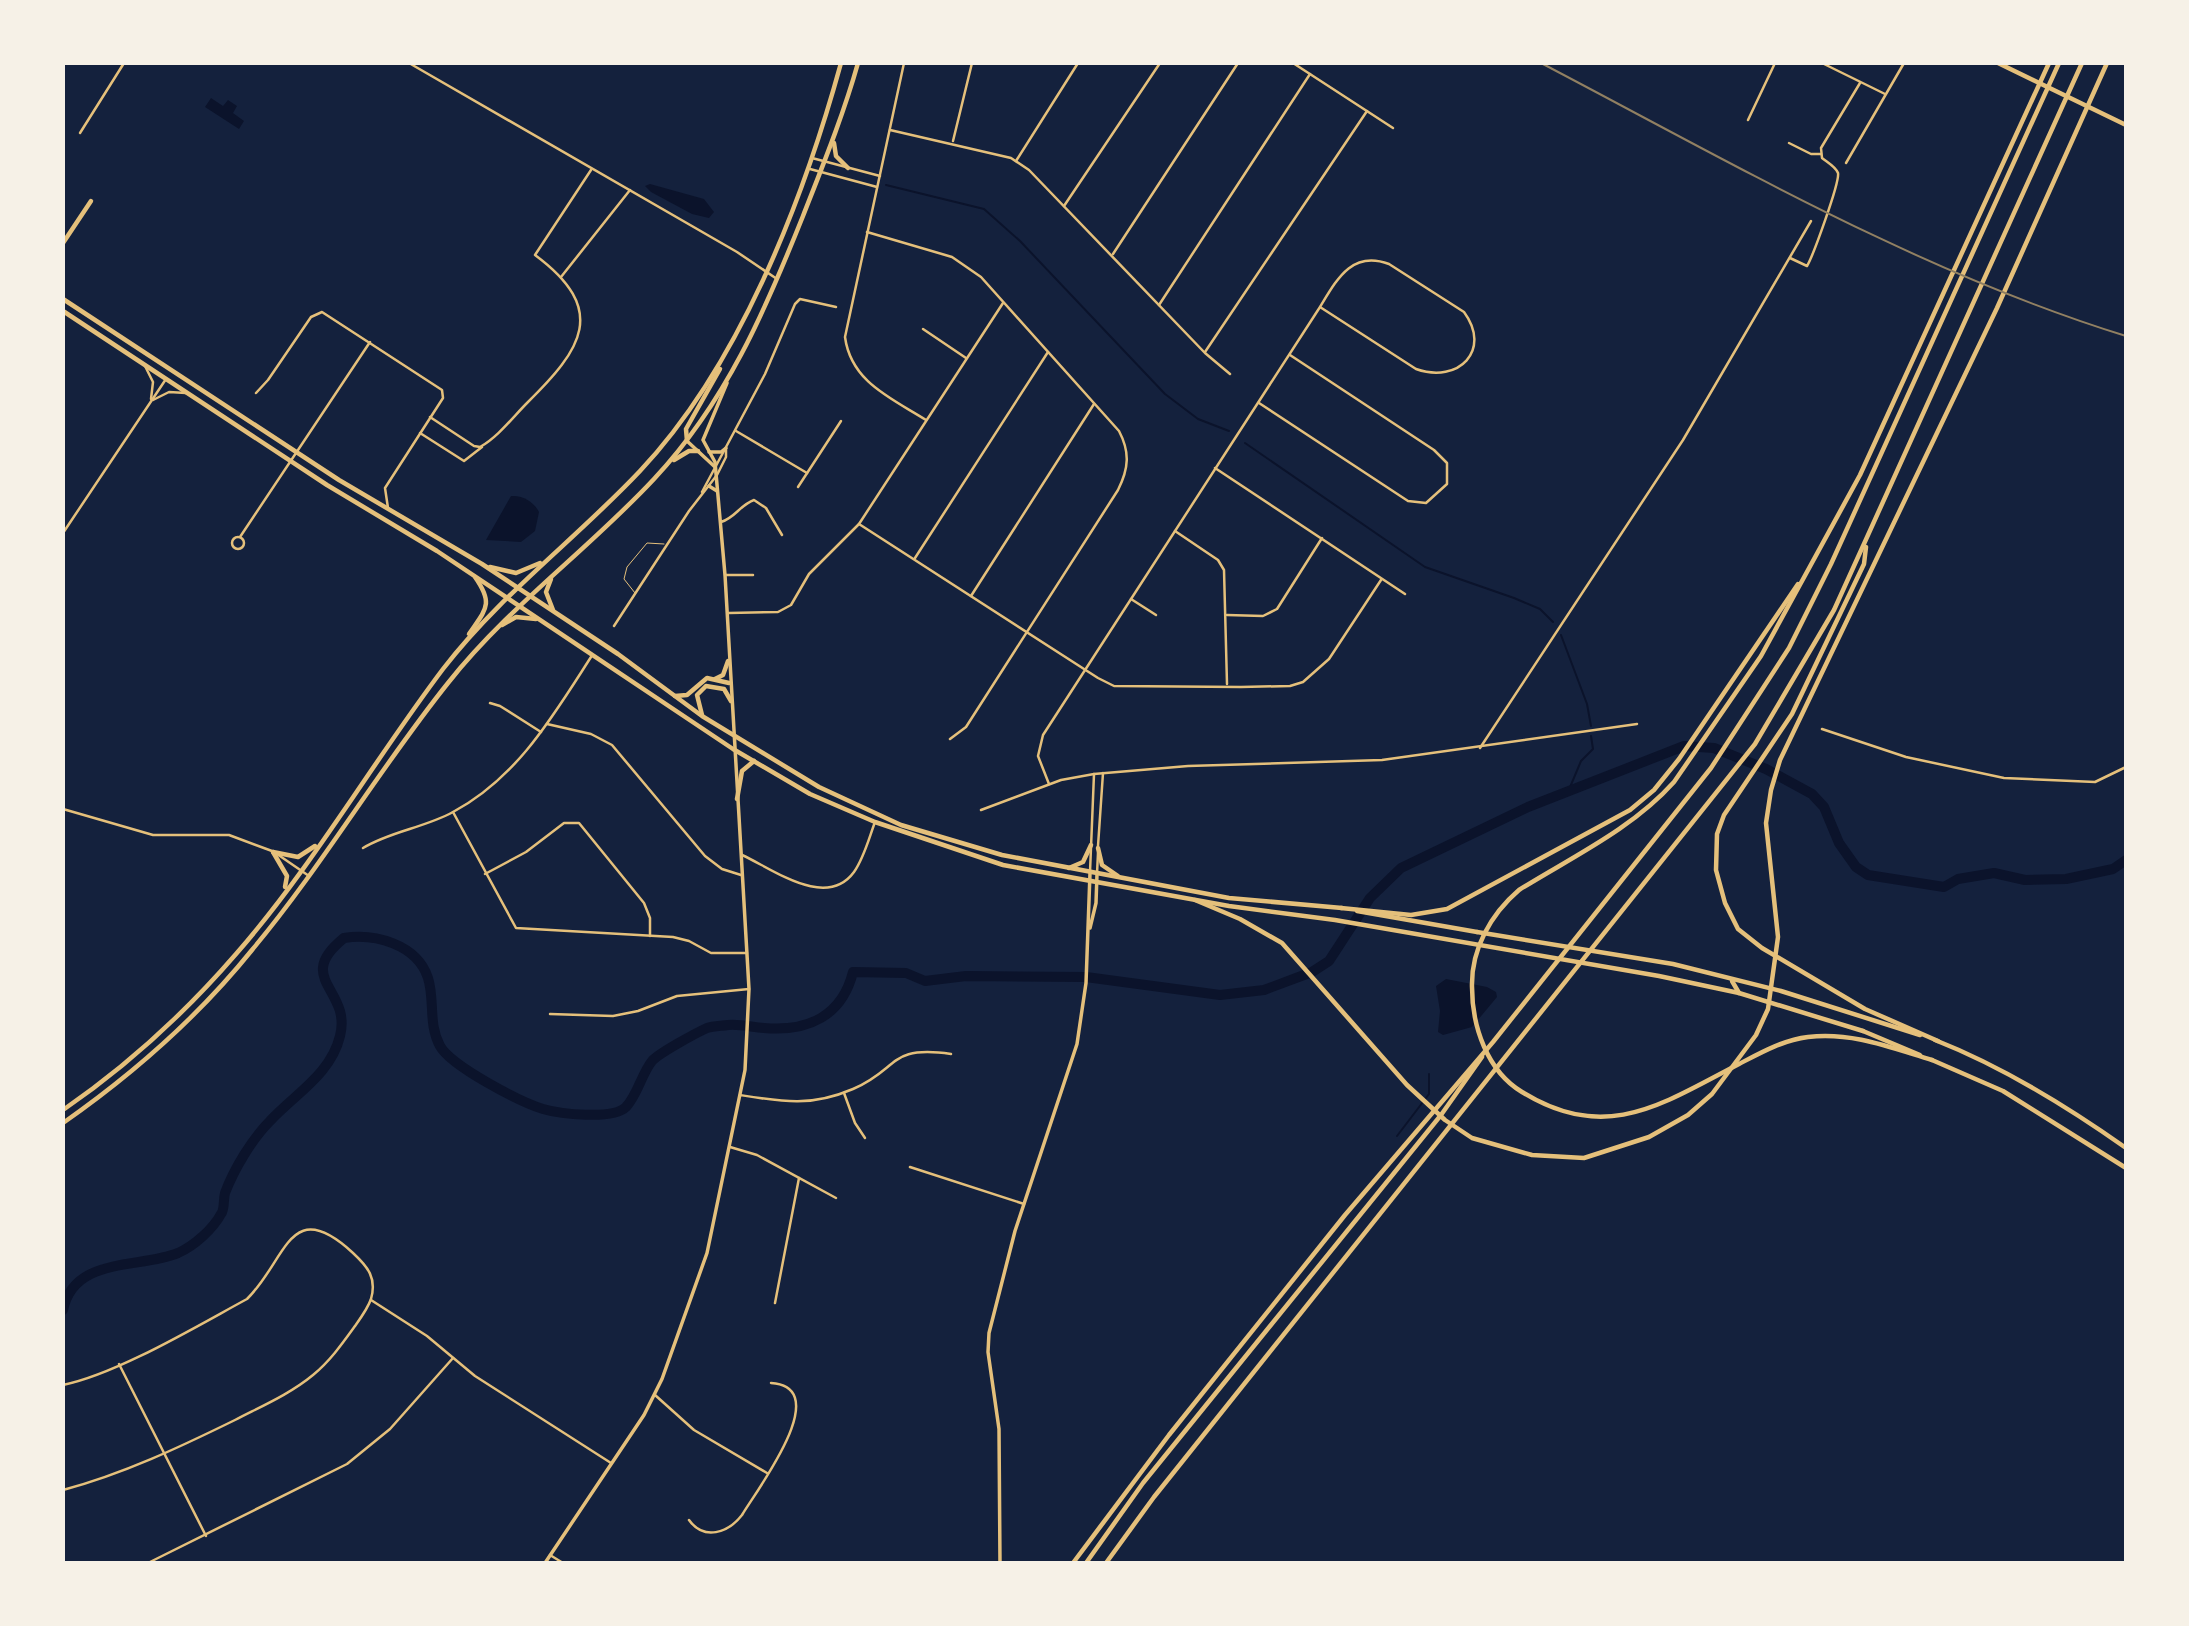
<svg xmlns="http://www.w3.org/2000/svg" width="2189" height="1626" viewBox="0 0 2189 1626" font-family="'PT Sans',sans-serif">
  <rect width="100%" height="100%" fill="#14213d"/>
  <g fill="#0b132b">
    <path d="M211,98L223,106L228,100L237,106L233,113L244,121L239,129L205,107Z"/>
    <path d="M650,184L704,199L714,212L709,218L692,214L651,192L645,186Z"/>
    <path d="M511,496C523,495 534,502 539,512L535,531L521,542L486,540Z"/>
    <path d="M1446,979L1487,987L1496,992L1497,997L1472,1027L1443,1035L1438,1032L1440,1011L1436,986Z"/>
  </g>
  <g fill="none" stroke-linecap="round" stroke-linejoin="round">
    <g stroke="#0b132b" stroke-width="2">
      <path d="M886,185L984,209L1020,241L1165,394L1198,419L1229,431"/>
      <path d="M1245,443L1425,567L1514,598L1540,609L1553,622"/>
      <path d="M1561,635L1587,704L1591,726"/>
      <path d="M1568,792L1581,761L1593,749L1591,736"/>
      <path d="M1397,1136L1429,1094V1074"/>
    </g>
    <path stroke="#0b132b" stroke-width="10" d="M63,1310C74,1256 139,1269 178,1253C194,1246 213,1229 221,1214C225,1209 223,1200 225,1193C234,1169 252,1139 270,1121C295,1094 331,1074 340,1036C352,989 293,979 344,938C374,933 417,944 428,978C435,1000 428,1024 440,1046C451,1066 520,1102 543,1109C560,1114 613,1120 626,1107C638,1094 641,1075 652,1061C659,1053 696,1033 707,1028C713,1026 721,1026 728,1025C741,1024 751,1027 764,1028C808,1032 842,1016 853,972L906,973L925,981L966,976L1086,977L1220,995L1264,990L1312,972L1329,961L1370,898L1401,868L1528,807L1684,746L1714,748L1766,769L1812,794L1824,807L1839,843L1856,867L1868,875L1944,887L1958,879L1994,873L2025,880L2066,879L2113,869L2126,860"/>
    <path stroke="#e5c07b" stroke-width="1" d="M635,593L624,579L627,567L647,543L664,544"/>
    <g stroke="#e5c07b" stroke-width="2.5">
      <path d="M409,63L737,252L777,279"/>
      <path d="M904,63L845,337C851,382 891,398 926,420"/>
      <path d="M1293,63L1393,128"/>
      <path d="M1822,63L1885,94"/>
      <path d="M1748,120L1775,63"/>
      <path d="M890,130L1011,158L1029,170L1205,353L1230,374"/>
      <path d="M80,133L124,63"/>
      <path d="M953,141L972,63"/>
      <path d="M1789,143L1811,154H1821"/>
      <path d="M812,158L880,176"/>
      <path d="M1016,161L1078,63"/>
      <path d="M1846,163L1904,63"/>
      <path d="M810,169L877,187"/>
      <path d="M1064,206L1160,63"/>
      <path d="M867,232L952,257L981,277L1119,431C1130,452 1129,468 1118,490L966,727L950,739"/>
      <path d="M1113,254L1238,63"/>
      <path d="M1790,258L1807,266C1813,256 1840,182 1838,173C1836,167 1827,162 1822,158L1821,148L1860,83"/>
      <path d="M561,277L630,190"/>
      <path d="M1159,305L1310,74"/>
      <path d="M923,329L966,358"/>
      <path d="M1205,352L1367,111"/>
      <path d="M145,366L153,382L151,399"/>
      <path d="M256,393L268,380L311,317L322,312L442,390L443,398L385,488L388,508"/>
      <path d="M153,400L169,392L186,393"/>
      <path d="M1259,403L1408,501L1426,503L1447,484V463L1434,450L1290,355"/>
      <path d="M430,417L474,446L480,447C498,437 513,417 527,403C582,349 609,310 535,255L591,170"/>
      <path d="M736,431L807,473"/>
      <path d="M420,433L464,461L482,447"/>
      <path d="M1215,468L1405,594"/>
      <path d="M798,487L841,421"/>
      <path d="M702,492L765,374L795,304L800,299L836,307"/>
      <path d="M721,522C735,518 740,505 754,500L766,508L782,535"/>
      <path d="M859,524L1098,678L1114,686L1241,687L1290,686L1303,682L1329,659L1381,580"/>
      <path d="M1175,531L1218,560L1224,570L1227,684"/>
      <path d="M63,533L166,379"/>
      <circle cx="238" cy="543" r="6"/>
      <path d="M240,537L370,342"/>
      <path d="M915,558L1048,352"/>
      <path d="M725,575H753"/>
      <path d="M971,596L1094,404"/>
      <path d="M1131,599L1156,615"/>
      <path d="M729,613L778,612L791,605L809,574L859,524L1003,303"/>
      <path d="M1227,615L1263,616L1277,609L1322,538"/>
      <path d="M614,626L689,511L717,475L726,457V448"/>
      <path d="M490,703L500,706L541,732"/>
      <path d="M547,724L591,734L612,745L705,856L722,869L741,875"/>
      <path d="M1822,729L1906,757L2004,778L2095,782L2126,767"/>
      <path d="M1480,748L1683,440L1811,221"/>
      <path d="M1049,784L1038,756L1043,735L1320,307L1416,369C1459,384 1492,350 1464,312L1389,264C1352,250 1337,279 1320,307"/>
      <path d="M63,809L153,835H229L272,851"/>
      <path d="M981,810L1061,780L1094,774L1188,766L1382,760L1637,724"/>
      <path d="M453,812L516,928L673,937L689,941L711,953H747"/>
      <path d="M1098,846L1103,773"/>
      <path d="M363,848C391,831 424,828 453,812C517,778 553,716 591,657"/>
      <path d="M277,854L309,876"/>
      <path d="M742,855C773,869 826,910 854,872C864,858 869,838 875,822"/>
      <path d="M1090,872L1094,774"/>
      <path d="M485,874L526,852L564,823H579L644,903L650,918V936"/>
      <path d="M1097,874L1098,853"/>
      <path d="M550,1014L613,1016L638,1011L677,996L749,989"/>
      <path d="M844,1093L855,1123L865,1138"/>
      <path d="M740,1095C783,1102 811,1107 853,1089C900,1069 887,1045 951,1054"/>
      <path d="M730,1147L757,1155L836,1198"/>
      <path d="M910,1167L1024,1204"/>
      <path d="M371,1300L427,1336L475,1376L611,1463"/>
      <path d="M775,1303L799,1178"/>
      <path d="M119,1364L206,1536"/>
      <path d="M63,1385C117,1374 197,1326 247,1299C287,1260 289,1194 353,1253C368,1267 377,1278 371,1299C368,1308 360,1319 355,1326C342,1344 330,1361 313,1375C290,1394 262,1406 235,1420C180,1447 123,1474 63,1490"/>
      <path d="M655,1395L694,1430L767,1473"/>
      <path d="M689,1520C704,1541 728,1533 742,1515C756,1491 836,1387 771,1383"/>
      <path d="M550,1555L563,1563"/>
      <path d="M148,1563L347,1464L390,1429L453,1358"/>
    </g>
    <g stroke="#e5c07b" stroke-width="3.5">
      <path d="M687,441L715,467"/>
      <path d="M709,452H721L726,448"/>
      <path d="M709,486L717,491"/>
      <path d="M1090,928L1096,903L1097,874"/>
      <path d="M545,1563L644,1415L662,1379L707,1253L745,1070L749,989L725,575L715,462L703,440L727,383"/>
      <path d="M1000,1563L999,1429L988,1352L989,1333L1015,1231L1077,1044L1086,983L1090,873"/>
    </g>
    <g stroke="#e5c07b" stroke-width="4.5">
      <path d="M1998,63L2126,125"/>
      <path d="M834,143L836,156L848,168"/>
      <path d="M63,243L91,201"/>
      <path d="M63,299L339,480L482,564L618,654L702,716L819,787L901,825L1002,855L1229,898L1342,908"/>
      <path d="M63,311L327,485L437,551L733,749L810,794L875,822L1003,865L1229,906L1335,920L1659,976L1739,993L1863,1031"/>
      <path d="M687,441L686,429L720,369"/>
      <path d="M674,460L689,451H698"/>
      <path d="M490,567L516,573L540,563"/>
      <path d="M551,579L546,592L553,610"/>
      <path d="M502,625L516,617L536,619"/>
      <path d="M469,634C486,609 494,604 475,577"/>
      <path d="M715,679L723,675L728,661"/>
      <path d="M675,696L687,695L707,678L729,683"/>
      <path d="M702,715L697,695L706,686L724,689L731,701"/>
      <path d="M737,799L742,771L754,761"/>
      <path d="M1098,848L1102,865L1118,876"/>
      <path d="M273,852L287,876L285,887"/>
      <path d="M273,852L298,857L315,846"/>
      <path d="M1069,868L1083,862L1091,845"/>
      <path d="M1357,911L1477,932"/>
      <path d="M63,1110C127,1066 185,1013 236,954C313,866 372,763 443,669C500,595 576,539 640,471C739,366 803,201 841,63"/>
      <path d="M63,1123C133,1074 198,1017 252,950C323,865 379,769 448,683C508,607 588,550 654,479C726,402 765,311 803,216C823,165 843,116 858,63"/>
    </g>
    <g stroke="#e5c07b" stroke-width="4.5">
      <path d="M1477,932L1673,964L1781,991L1920,1035"/>
      <path d="M1863,1031L1920,1055"/>
      <path d="M1935,1040C2001,1066 2068,1107 2126,1148"/>
      <path d="M1932,1060L2003,1091L2126,1168"/>
    </g>
    <g stroke="#e5c07b" stroke-width="4.5">
      <path d="M1866,547L1864,564L1792,714L1724,815L1717,834L1716,870L1725,903L1738,929L1762,948L1865,1009L1938,1041"/>
      <path d="M1195,900L1240,919L1282,943L1407,1085L1445,1120L1472,1138L1532,1155L1584,1158L1649,1137L1688,1115L1712,1094L1756,1035L1768,1009L1778,937L1766,823L1771,790L1780,760L1997,308L2107,63"/>
      <path d="M1341,908L1411,915L1447,909L1630,810L1654,790L1679,759L1798,584"/>
      <path d="M1732,981L1739,993"/>
      <path d="M1932,1060C1889,1047 1852,1032 1808,1037C1783,1040 1760,1053 1739,1064C1662,1104 1606,1144 1522,1092C1487,1071 1472,1026 1472,987C1471,949 1491,914 1519,890C1572,857 1632,829 1674,782L1761,656L1860,475L2049,63"/>
      <path d="M1073,1563L1169,1435L1345,1215L1493,1042L1711,768L1789,648L1831,564L2059,63"/>
      <path d="M1086,1563L1143,1483L1441,1115L1482,1057"/>
      <path d="M1106,1563L1154,1497L1755,744L1834,610L2082,63"/>
    </g>
    <path stroke="#918062" stroke-width="2" d="M1541,63C1732,163 1919,272 2126,336"/>
  </g>
  <rect width="2189" height="1626" fill="none" stroke="#f6f1e7" stroke-width="130"/>
</svg>
